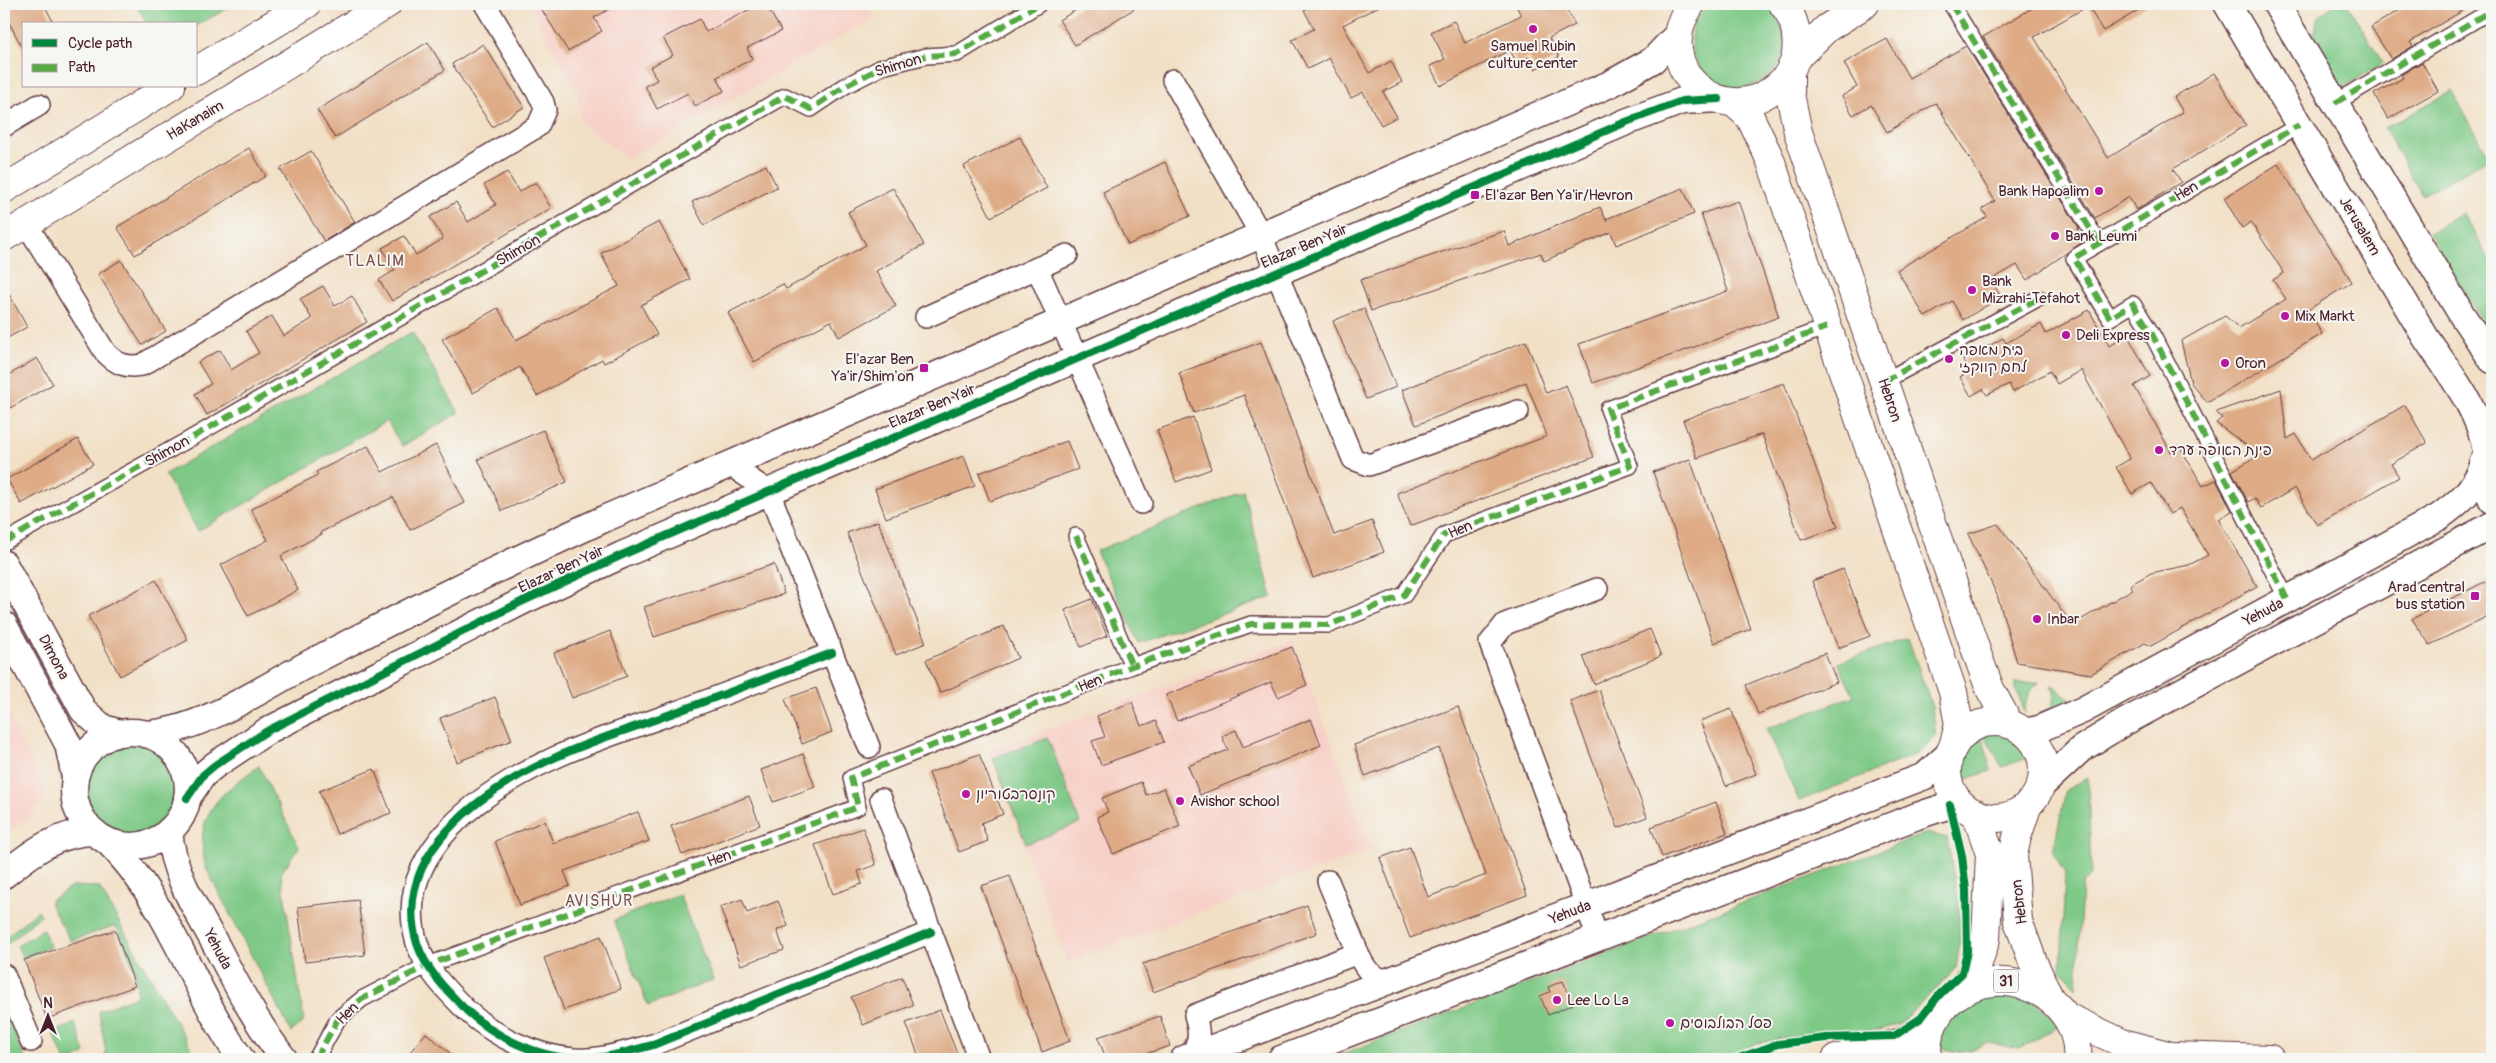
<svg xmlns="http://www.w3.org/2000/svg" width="2496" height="1063" viewBox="0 0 2496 1063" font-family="Pangolin,'Playpen Sans Hebrew',sans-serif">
  <rect width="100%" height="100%" fill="#f6f6f2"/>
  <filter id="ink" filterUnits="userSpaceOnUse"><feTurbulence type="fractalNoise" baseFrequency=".02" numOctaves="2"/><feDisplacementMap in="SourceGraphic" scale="10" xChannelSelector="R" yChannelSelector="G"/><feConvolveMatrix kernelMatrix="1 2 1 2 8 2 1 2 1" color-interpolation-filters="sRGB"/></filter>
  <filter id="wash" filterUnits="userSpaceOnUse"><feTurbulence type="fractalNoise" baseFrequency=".0096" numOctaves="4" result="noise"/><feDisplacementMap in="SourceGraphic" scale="20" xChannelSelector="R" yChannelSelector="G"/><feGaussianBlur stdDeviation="1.12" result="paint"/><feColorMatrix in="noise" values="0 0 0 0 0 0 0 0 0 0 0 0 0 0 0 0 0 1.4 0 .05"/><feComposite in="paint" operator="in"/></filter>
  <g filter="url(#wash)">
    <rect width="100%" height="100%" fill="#f2e0c6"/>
    <g fill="#f7d1c7">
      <path d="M529,4H866L874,18L628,159L581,123L577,93Z"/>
      <path d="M1293,640L1371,850L1067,962L989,751Z"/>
      <path d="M4,705L47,794L35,811L4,837Z"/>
    </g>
    <g fill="#7ec986" stroke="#647458">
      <path d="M136,4H235L196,26V24H147Z"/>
      <path d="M1710,4H1766C1777,12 1785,30 1785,44C1785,55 1778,66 1770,74C1726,119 1657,46 1710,4Z"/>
      <path d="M2335,4H2347L2383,63L2336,92L2309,47L2318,17Z"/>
      <path d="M2452,91L2490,158L2422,195L2384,128Z"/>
      <path d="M2462,213L2492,263V337L2429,233Z"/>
      <path d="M412,332L459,413L402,446L387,421L198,531L165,474Z"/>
      <path d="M1243,491L1272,597L1139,643L1096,551Z"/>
      <path d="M1908,638L1932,707L1936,736L1917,754L1799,801L1766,729L1854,696L1838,663Z"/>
      <path d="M2040,682C2027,691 2026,698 2025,713L2014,683Z"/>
      <path d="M2051,685L2072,700L2045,718C2053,706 2056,699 2051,685Z"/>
      <path d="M1988,731C2009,731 2021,738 2033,756L2002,767L1985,736L1983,738L1991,771L1956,782C1953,756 1964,740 1988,731Z"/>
      <path d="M1048,738L1080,823L1026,844L993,758Z"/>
      <circle cx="130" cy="788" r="47"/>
      <path d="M259,766L299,847L281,873L304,1021L291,1032L206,868C192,815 219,794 259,766Z"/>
      <path d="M2088,777L2091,876L2082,884L2077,987L2061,970L2065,873L2053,852L2066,790Z"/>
      <path d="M1927,833L1947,838L1959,904L1960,941L1956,969L1913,1011L1901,1023L1880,1030L1783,1038L1755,1044L1723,1059H1329Z"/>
      <path d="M73,886L99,887L197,1059H102L106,1054L99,1011L137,996L136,973L119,931L114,926L71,941L53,910L50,901Z"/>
      <path d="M679,894L713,980L648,1006L614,920Z"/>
      <path d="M38,910L41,915L4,947V939Z"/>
      <path d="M43,929L50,947L23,958L17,946Z"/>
      <path d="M2025,993L2061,1025L2020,1049L1988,1043L1970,1050L1952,1052L1938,1046C1942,1027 1959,1001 1978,994C1988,991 2012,993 2025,993Z"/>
      <path d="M4,1005L25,1059H4Z"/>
      <path d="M75,1023L85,1053L75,1059H64L53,1033Z"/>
    </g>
    <g id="blocks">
      <g fill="#deab86">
        <path d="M4,4H44L54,24H24V51L4,13Z"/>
        <path d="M538,4H618L594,18L602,31L568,51Z"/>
        <path d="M760,4H766L781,31L747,48L752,59L717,77L724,91L695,106L688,93L657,109L645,86L657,80L650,67L673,55L663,38L700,19L706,32Z"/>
        <path d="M1086,4H1142L1075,45L1059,20Z"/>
        <path d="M1316,4H1383L1343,25L1369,73L1391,61L1402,82L1383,92L1397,117L1381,125L1363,92L1351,98L1329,58L1308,69L1292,40L1314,29L1304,10Z"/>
        <path d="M1515,4H1564L1575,25L1549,38L1559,57L1535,69L1529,57L1517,63L1510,50L1440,86L1430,66L1445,59L1431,32L1454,21L1465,43L1521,15Z"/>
        <path d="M2039,4H2149L2103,31L2088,6L2034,37L2108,158L2183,112L2174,97L2214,73L2246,125L2173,169L2181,182L2136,210L2129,197L2095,218L1983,37Z"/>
        <path d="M2410,4H2474L2410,42L2413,46L2391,59L2371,27Z"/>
        <path d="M1887,39L1909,78L1966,46L2079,228L2077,229L2084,241L2027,280L2017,265L1991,280L2001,297L1963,320L1952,301L1925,317L1897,270L1987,217L1982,209L1995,201L1936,103L1887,132L1871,105L1853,115L1842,96L1857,87L1844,63Z"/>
        <path d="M428,42L445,70L335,138L317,110Z"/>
        <path d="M483,44L524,107L492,127L452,64Z"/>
        <path d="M2422,62L2438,91L2388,119L2374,94L2403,78L2401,75Z"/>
        <path d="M1020,137L1047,188L991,217L964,166Z"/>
        <path d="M249,148L266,176L135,255L117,227Z"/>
        <path d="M311,151L355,222L324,241L280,169Z"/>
        <path d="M1165,162L1190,216L1128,245L1103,192Z"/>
        <path d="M2278,164L2352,282L2308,310L2322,334L2207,402L2191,383L2181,341L2225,316L2239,328L2286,299L2273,280L2284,273L2251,222L2242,228L2224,198Z"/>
        <path d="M766,165L777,187L704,225L692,202Z"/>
        <path d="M507,172L519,192L536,182L551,208L392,301L379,280L395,270L382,248L404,236L416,255L443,239L430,217L456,202L468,222L496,205L484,185Z"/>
        <path d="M893,188L924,245L876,271L896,306L839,337L831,321L754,362L728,313L783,284L786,289L866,245L848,212Z"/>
        <path d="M1683,188L1694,214L1616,245L1611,232L1544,261L1541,253L1371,311L1360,280L1504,231L1509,246L1600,207L1607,222L1606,219Z"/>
        <path d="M1738,201L1779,317L1593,383L1579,344L1728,291L1701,214Z"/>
        <path d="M659,222L690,279L641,305L657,335L604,363L602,359L537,396L520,367L473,393L442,339L498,308L516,340L619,286L601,253Z"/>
        <path d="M121,260L166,331L142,345L98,274Z"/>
        <path d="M4,285L27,327L4,340Z"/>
        <path d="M323,286L335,306L352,296L367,322L207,415L195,394L211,384L198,362L220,350L231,370L259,353L246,331L272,316L284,336L312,319L300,299Z"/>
        <path d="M1364,308L1396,387L1366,399L1333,321Z"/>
        <path d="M2089,310L2109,346L2128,336L2150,376L2134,386L2171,452L2179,446L2203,486L2216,480L2232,511L2218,519L2257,586L2151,646L2145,643L2091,674L2017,662L1997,595L1968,534L1998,524L2072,625L2133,589L2130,585L2151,573L2189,565L2208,555L2180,508L2170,514L2151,483L2132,494L2116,467L2130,459L2081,370L2057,384L2050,371L2013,392L2009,384L1987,395L1983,389L1971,396L1960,377L1969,372L1963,360L2003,338L2006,343L2041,324L2046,334Z"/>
        <path d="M1526,341L1546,393L1566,385L1594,457L1410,526L1397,493L1547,436L1526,382L1416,425L1402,390Z"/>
        <path d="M1261,342L1334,535L1372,521L1384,552L1313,578L1244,395L1194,413L1179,373Z"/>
        <path d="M37,358L53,384L10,408L4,398V378Z"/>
        <path d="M1784,383L1838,527L1801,540L1762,434L1697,458L1683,420Z"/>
        <path d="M2281,389L2287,439L2296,434L2311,460L2405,405L2427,443L2391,464L2399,477L2317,525L2295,488L2261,508L2255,498L2248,502L2232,471L2259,455L2216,423L2222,418L2216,412Z"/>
        <path d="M1193,417L1211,469L1176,482L1157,430Z"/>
        <path d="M543,430L567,482L502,511L478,459Z"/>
        <path d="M78,439L93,464L21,504L7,479Z"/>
        <path d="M1067,441L1078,469L990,501L979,473Z"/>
        <path d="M436,445L465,503L410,530L393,497L321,532L322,534L281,556L298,590L248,616L221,565L268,540L251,509L318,475L316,472L368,446L382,472Z"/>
        <path d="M964,456L975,486L886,518L875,489Z"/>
        <path d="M1690,459L1751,629L1714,643L1653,472Z"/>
        <path d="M878,521L926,643L896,655L847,533Z"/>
        <path d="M774,564L784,594L654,637L644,607Z"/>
        <path d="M1843,569L1870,636L1838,648L1812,581Z"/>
        <path d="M2492,578V614L2430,645L2412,619Z"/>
        <path d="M156,580L188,640L120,676L88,616Z"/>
        <path d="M1092,599L1107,636L1081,647L1065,610Z"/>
        <path d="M1004,626L1018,658L940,693L926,660Z"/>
        <path d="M1650,629L1661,656L1594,684L1583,656Z"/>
        <path d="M610,631L627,676L572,698L554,653Z"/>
        <path d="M1292,647L1307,685L1278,697L1271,682L1177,721L1166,695Z"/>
        <path d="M1825,653L1837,682L1758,714L1746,685Z"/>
        <path d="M816,688L832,732L802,744L785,699Z"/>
        <path d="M1599,690L1647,817L1618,828L1570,701Z"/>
        <path d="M495,697L512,740L457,762L440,718Z"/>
        <path d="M1132,702L1141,726L1156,721L1164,742L1101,765L1092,741L1105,737L1097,716Z"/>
        <path d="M1458,707L1527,895L1410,938L1380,858L1410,847L1428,897L1486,875L1439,748L1365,776L1354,745Z"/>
        <path d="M1731,709L1756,774L1726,786L1700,721Z"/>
        <path d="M1311,719L1321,745L1200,795L1188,766L1228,750L1222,736L1236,730L1243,747Z"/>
        <path d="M803,754L815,787L773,802L761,770Z"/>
        <path d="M979,754L1003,814L981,823L988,841L959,852L929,773Z"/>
        <path d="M374,769L391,813L337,834L319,791Z"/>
        <path d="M1141,782L1146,795L1164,788L1180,826L1113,854L1097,817L1108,812L1102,798Z"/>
        <path d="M749,796L760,825L682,855L671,826Z"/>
        <path d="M1716,802L1727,833L1662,857L1651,827Z"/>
        <path d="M638,812L649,841L564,871L570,886L520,905L495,841L545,821L553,843Z"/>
        <path d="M863,828L876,865L858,871L862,884L833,894L815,845Z"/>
        <path d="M1010,876L1070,1041L1042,1052L981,886Z"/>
        <path d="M742,899L747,913L778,901L788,926L777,930L784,950L741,965L720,907Z"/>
        <path d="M358,900L365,955L305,962L298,907Z"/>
        <path d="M1307,905L1317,933L1153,992L1143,964Z"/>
        <path d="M115,930L135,986L47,1019L24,960Z"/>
        <path d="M601,936L621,989L564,1010L544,958Z"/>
        <path d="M902,977L913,1005L863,1025L851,997Z"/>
        <path d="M1563,981L1573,1004L1548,1015L1540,996L1550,992L1548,987Z"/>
        <path d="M940,1010L959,1059H920L906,1023Z"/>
        <path d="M1160,1016L1170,1046L1129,1059H1106L1098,1037Z"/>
        <path d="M426,1033L457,1059H404Z"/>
      </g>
    </g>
  </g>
  <g filter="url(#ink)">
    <use href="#blocks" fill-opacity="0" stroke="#633c42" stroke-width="1"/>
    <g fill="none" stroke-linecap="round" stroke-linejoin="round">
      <defs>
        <g id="pedestrian">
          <path d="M1951,4L2099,243"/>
          <path d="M2335,103L2492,10"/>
          <path d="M1884,381L2039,298"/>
          <path d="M1076,536L1132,666"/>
          <path d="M4,542L186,441L785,96L811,109L845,86L882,67L926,56L957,54L1039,4"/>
          <path d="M2287,599L2152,334L2133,304L2110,318L2074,258L2299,125"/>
          <path d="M316,1059L338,1019L362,999L428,965L858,807L851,778L1132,666L1251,624L1329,625L1404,595L1444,535L1630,466L1608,409L1827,327"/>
        </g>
        <g id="minor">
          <path d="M1173,80L1261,235L1353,459L1369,465L1518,411"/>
          <path d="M4,126L39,105"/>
          <path d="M26,223L105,352C116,364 126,368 142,365L538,126L545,110L543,102L485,4"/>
          <path d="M1037,268L1141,503"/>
          <path d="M926,317L1067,255"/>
          <path d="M729,464L769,492L869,747"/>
          <path d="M1597,589L1505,624L1490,643L1598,938"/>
          <path d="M832,653C777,674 723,695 668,715C630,729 590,741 554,758C484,790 390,853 417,943C425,969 447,991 466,1010C495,1037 535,1056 574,1059C600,1061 628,1051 653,1045L931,932"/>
          <path d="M881,799L979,1059"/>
          <path d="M1328,881L1358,953"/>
          <path d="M4,975L31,1041"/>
          <path d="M1188,1057C1201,1043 1200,1033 1195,1015L1358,953C1365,970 1371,977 1389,981"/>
        </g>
        <g id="tertiary">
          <path d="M2227,4L2426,338C2449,373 2479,408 2486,451"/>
          <path d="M2276,4L2462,315L2492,360"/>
          <path d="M2483,461V479L2492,500"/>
          <path d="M4,564L83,710L103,728L120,733"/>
          <path d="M4,625L68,744L75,777"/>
          <path d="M2024,732L2039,729L2083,710L2439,517C2462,500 2470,493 2483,467"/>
          <circle cx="131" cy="789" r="57"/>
          <path d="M145,734C202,731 260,689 310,663C407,612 506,564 606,518L1610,84L1653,60L1677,35"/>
          <path d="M2040,787L2081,749L2123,723L2492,525"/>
          <path d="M187,798L203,775L215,765L267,731L523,601L622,555L1626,122L1682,101L1719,99"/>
          <path d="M169,831C173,875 196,909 217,947C237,986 257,1024 284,1059"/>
          <path d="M107,841C167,899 193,991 241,1059"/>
          <path d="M4,875C31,853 58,832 94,832"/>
          <path d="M1184,1059L1925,776L1950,753"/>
          <path d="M1281,1059L1917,816L1950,805H1963"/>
        </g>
        <g id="secondary">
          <path d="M1691,4C1646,69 1725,133 1777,86C1787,78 1794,67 1796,54C1798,36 1795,18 1783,4"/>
          <path d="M1795,59L1827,28L1865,4"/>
          <path d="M1790,70V94L1798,132L1981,665L1990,689L2009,724"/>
          <path d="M196,71L307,4"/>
          <path d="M1733,102L1750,117L1770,159L1953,692L1959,725L1953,747"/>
          <path d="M4,189L171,86"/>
          <path d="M4,237L387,4"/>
          <circle cx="1995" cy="770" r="48"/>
          <path d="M2028,804L2017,837L2013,855L2018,921L2033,962L2049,997"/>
          <path d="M1960,993L1978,963L1986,939L1990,854L1976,813"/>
        </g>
        <g id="trunk">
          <path d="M2067,1017L2122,1043L2168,1055"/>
          <path d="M1836,1059L1901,1042L1933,1024"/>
          <path d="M1927,1059C1923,985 2013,956 2060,1009C2072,1022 2079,1042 2077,1059"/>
          <path d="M2146,1059L2172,1056L2270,1059"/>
        </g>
      </defs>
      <use href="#pedestrian" stroke="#633c42" stroke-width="18"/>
      <use href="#minor" stroke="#633c42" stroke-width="24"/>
      <use href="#tertiary" stroke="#633c42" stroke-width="29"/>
      <use href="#secondary" stroke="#633c42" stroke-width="30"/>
      <use href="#trunk" stroke="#633c42" stroke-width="30"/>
      <use href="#pedestrian" stroke="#fff" stroke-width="15"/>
      <use href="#minor" stroke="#fff" stroke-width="21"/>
      <use href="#tertiary" stroke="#fff" stroke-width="26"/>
      <use href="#secondary" stroke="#fff" stroke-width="28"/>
      <use href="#trunk" stroke="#fff" stroke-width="28"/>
      <g stroke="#57aa44" stroke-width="6" stroke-dasharray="12 6" stroke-linecap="butt">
        <path d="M1951,4L2099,243"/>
        <path d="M2335,103L2492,10"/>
        <path d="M1884,381L2039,298"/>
        <path d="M1076,536L1132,666"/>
        <path d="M4,542L186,441L785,96L811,109L845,86L882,67L926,56L957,54L1039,4"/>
        <path d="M2287,599L2152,334L2133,304L2110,318L2074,258L2299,125"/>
        <path d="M316,1059L338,1019L362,999L428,965L858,807L851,778L1132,666L1251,624L1329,625L1404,595L1444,535L1630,466L1608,409L1827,327"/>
      </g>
      <defs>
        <g id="cycleway">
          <path d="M832,653C777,674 723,695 668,715C630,729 590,741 554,758C484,790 390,853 417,943C425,969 447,991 466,1010C495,1037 535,1056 574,1059C600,1061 628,1051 653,1045L931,932"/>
          <path d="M187,798L203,775L215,765L267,731L523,601L622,555L1626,122L1682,101L1719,99"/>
          <path d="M1736,1059L1778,1044L1826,1038L1894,1036L1921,1018L1939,995L1962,973L1967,951L1966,890L1962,856L1950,805"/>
        </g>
      </defs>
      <use href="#cycleway" stroke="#f6f6f2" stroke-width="11"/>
      <use href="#cycleway" stroke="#00873e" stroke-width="8"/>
    </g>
  </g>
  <g fill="#b5179e" stroke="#f6f6f2" stroke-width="2">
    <circle cx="1533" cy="29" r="5"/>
    <circle cx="2099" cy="191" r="5"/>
    <rect x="1470" y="190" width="10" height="10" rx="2.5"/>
    <circle cx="2055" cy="236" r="5"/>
    <circle cx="1972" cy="290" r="5"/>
    <circle cx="2285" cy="316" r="5"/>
    <circle cx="2066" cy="335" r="5"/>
    <circle cx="1949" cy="359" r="5"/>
    <circle cx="2225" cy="363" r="5"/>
    <rect x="919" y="363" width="10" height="10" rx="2.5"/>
    <circle cx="2159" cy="450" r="5"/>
    <rect x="2470" y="591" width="10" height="10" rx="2.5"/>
    <circle cx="2037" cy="619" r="5"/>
    <circle cx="966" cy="794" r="5"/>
    <circle cx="1180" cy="801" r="5"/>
    <circle cx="1557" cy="1000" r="5"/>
    <circle cx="1670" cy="1023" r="5"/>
  </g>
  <g text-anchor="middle" stroke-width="4" stroke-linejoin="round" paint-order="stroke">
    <rect fill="#f6f6f2" stroke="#7e6067" stroke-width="1" x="1993.5" y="969.5" width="25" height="23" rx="4"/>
    <g font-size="14" font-weight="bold" fill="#4a1f2b">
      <text x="2006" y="986">31</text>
    </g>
    <g font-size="15" fill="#4a1f2b" stroke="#f6f6f2" text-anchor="start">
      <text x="1533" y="51" text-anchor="middle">Samuel Rubin<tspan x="1533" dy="17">culture center</tspan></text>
      <text x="2089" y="196" text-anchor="end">Bank Hapoalim</text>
      <text x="1485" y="200">El'azar Ben Ya'ir/Hevron</text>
      <text x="2065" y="241">Bank Leumi</text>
      <text x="1982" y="286">Bank<tspan x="1982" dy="17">Mizrahi-Tefahot</tspan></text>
      <text x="2295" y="321">Mix Markt</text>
      <text x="2076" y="340">Deli Express</text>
      <text x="1959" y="355">בית מאפה<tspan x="1959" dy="17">לחם קווקזי</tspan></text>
      <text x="914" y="364" text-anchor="end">El'azar Ben<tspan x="914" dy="17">Ya'ir/Shim'on</tspan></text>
      <text x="2235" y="368">Oron</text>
      <text x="2169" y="455">פינת האופה ערד</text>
      <text x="2465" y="592" text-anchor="end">Arad central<tspan x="2465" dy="17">bus station</tspan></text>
      <text x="2047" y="624">Inbar</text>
      <text x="976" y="799">קונסרבטוריון</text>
      <text x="1190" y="806">Avishor school</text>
      <text x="1567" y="1005">Lee Lo La</text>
      <text x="1680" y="1028">פסל הבולבוסים</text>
    </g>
    <g font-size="15" fill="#4a1f2b" stroke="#f6f6f2">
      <text transform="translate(898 65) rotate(-17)" y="5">Shimon</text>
      <text transform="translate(195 120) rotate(-31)" y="5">HaKanaim</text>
      <text transform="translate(2186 191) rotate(-31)" y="5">Hen</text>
      <text transform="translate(2360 226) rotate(59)" y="5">Jerusalem</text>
      <text transform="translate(1304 246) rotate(-23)" y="5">Elazar Ben Yair</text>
      <text transform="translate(518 250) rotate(-30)" y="5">Shimon</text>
      <text transform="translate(1890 400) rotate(71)" y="5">Hebron</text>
      <text transform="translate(932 406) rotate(-23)" y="5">Elazar Ben Yair</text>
      <text transform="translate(167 451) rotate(-29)" y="5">Shimon</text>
      <text transform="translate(1460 529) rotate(-23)" y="5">Hen</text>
      <text transform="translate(561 569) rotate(-25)" y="5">Elazar Ben Yair</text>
      <text transform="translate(2263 612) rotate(-28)" y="5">Yehuda</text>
      <text transform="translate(54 657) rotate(62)" y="5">Dimona</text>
      <text transform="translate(1090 683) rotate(-22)" y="5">Hen</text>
      <text transform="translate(719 858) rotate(-20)" y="5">Hen</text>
      <text transform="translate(2019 902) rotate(-97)" y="5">Hebron</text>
      <text transform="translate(1570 912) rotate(-21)" y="5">Yehuda</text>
      <text transform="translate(218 949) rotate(62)" y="5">Yehuda</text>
      <text transform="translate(347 1013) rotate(-45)" y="5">Hen</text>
    </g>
    <g font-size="16" letter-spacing="1" fill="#7e504b" stroke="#f6f6f2">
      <text x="375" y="266">TLALIM</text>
      <text x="599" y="906">AVISHUR</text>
    </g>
  </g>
  <rect width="2496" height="1063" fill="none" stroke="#f6f6f2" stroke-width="20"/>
  <rect x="22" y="22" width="175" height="65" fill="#f6f6f2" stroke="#b1a0a2"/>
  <rect x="32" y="39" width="25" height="8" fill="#00873e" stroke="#b1a0a2"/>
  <text x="68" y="48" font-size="15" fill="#4a1f2b">Cycle path</text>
  <rect x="32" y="64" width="25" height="8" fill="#57aa44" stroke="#b1a0a2"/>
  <text x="68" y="72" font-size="15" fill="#4a1f2b">Path</text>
  <g transform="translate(48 1016)" stroke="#f6f6f2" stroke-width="4" paint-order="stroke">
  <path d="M0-4L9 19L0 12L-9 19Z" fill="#4a1f2b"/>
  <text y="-8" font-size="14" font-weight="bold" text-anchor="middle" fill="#4a1f2b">N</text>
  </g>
</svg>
